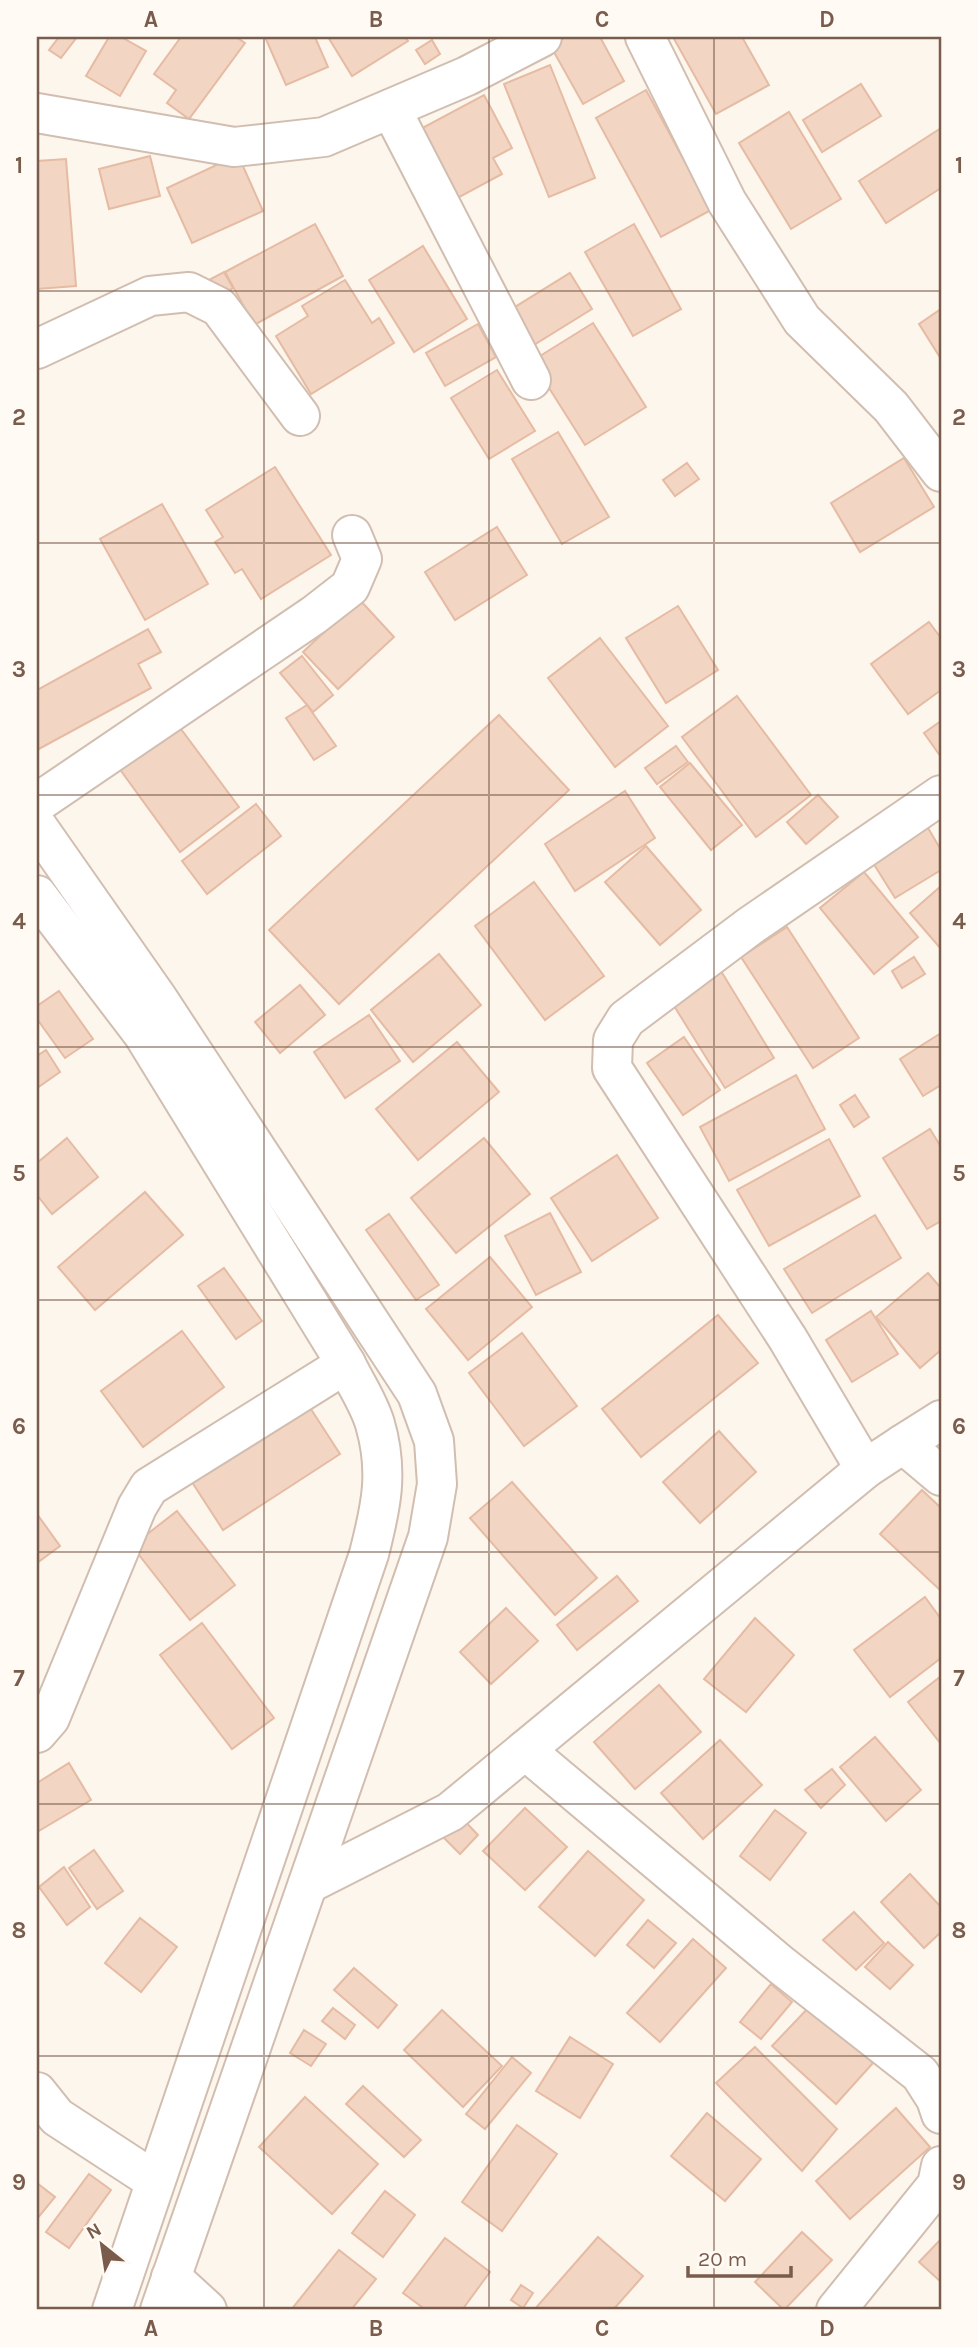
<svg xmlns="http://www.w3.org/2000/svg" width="978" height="2347" viewBox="0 0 978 2347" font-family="Karla,sans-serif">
  <rect width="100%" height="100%" fill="#fdf6ec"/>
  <g fill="#f3d5c3" stroke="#e6bba3" stroke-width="2">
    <path d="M59,37H77L61,58L49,50Z"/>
    <path d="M109,37H121L146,51L120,96L86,76Z"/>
    <path d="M181,37H236L245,43L189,119L167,103L176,90L154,74Z"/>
    <path d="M265,37H315L328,67L286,85Z"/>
    <path d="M328,37H405L408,41L352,76Z"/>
    <path d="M566,37H600L624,81L583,104L550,45Z"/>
    <path d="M673,37H742L769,85L716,114Z"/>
    <path d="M432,40L440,54L425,64L416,50Z"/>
    <path d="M550,65L595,178L549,197L504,84Z"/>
    <path d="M861,84L881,116L822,152L803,120Z"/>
    <path d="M646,90L711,210L661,237L596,118Z"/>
    <path d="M484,95L512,148L493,158L502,174L452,201L415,132Z"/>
    <path d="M789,112L841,199L791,229L739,143Z"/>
    <path d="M941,128V188L886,223L859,181Z"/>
    <path d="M238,155L263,211L192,243L167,188Z"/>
    <path d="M150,156L160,196L109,209L99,169Z"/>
    <path d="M66,159L76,286L37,289V161Z"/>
    <path d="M315,224L343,276L254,325L225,272Z"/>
    <path d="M634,224L681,309L633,336L585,252Z"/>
    <path d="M423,246L467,319L414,352L369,280Z"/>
    <path d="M224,272L233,288L215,298L207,281Z"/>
    <path d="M570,273L592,309L524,351L502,315Z"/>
    <path d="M345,280L372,323L379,318L394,343L311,394L276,336L308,316L302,306Z"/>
    <path d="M941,309V359L919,324Z"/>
    <path d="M593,323L646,407L585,445L532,361Z"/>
    <path d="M478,324L496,357L445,386L426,353Z"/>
    <path d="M497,370L535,431L489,459L451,398Z"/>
    <path d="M558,432L609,517L562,544L512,459Z"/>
    <path d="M904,458L934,507L860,552L831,503Z"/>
    <path d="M687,463L699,479L675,496L663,480Z"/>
    <path d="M275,467L331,555L261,599L242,569L235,573L215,542L223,537L206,510Z"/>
    <path d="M162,504L208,584L145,620L100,539Z"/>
    <path d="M497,527L527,575L455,620L425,572Z"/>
    <path d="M359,599L394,637L338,689L303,652Z"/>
    <path d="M678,606L718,670L666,703L626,638Z"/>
    <path d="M929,622L941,638V690L908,714L871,664Z"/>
    <path d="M148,629L161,652L138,664L151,688L37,750V690Z"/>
    <path d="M600,638L668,726L615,767L548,678Z"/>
    <path d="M302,656L333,695L313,712L280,673Z"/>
    <path d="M737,696L811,795L756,837L682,737Z"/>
    <path d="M307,705L336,746L314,760L286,718Z"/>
    <path d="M499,715L569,790L339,1004L269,930Z"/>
    <path d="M175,721L239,807L180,852L116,764Z"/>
    <path d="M941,721V757L924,733Z"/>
    <path d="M676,746L688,762L657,784L645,768Z"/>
    <path d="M690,763L742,825L711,850L660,787Z"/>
    <path d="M625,791L655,838L575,891L545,844Z"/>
    <path d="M818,795L838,817L806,844L787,822Z"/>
    <path d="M256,804L281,836L207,894L182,861Z"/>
    <path d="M921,816L941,850V870L895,898L865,850Z"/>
    <path d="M646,846L701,910L660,945L605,882Z"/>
    <path d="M864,872L918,937L874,974L820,908Z"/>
    <path d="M534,882L604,976L545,1020L475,926Z"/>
    <path d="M941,886V949L910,913Z"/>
    <path d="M787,927L859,1038L813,1068L741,957Z"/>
    <path d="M439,954L481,1005L413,1062L371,1010Z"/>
    <path d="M914,957L925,974L902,988L892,971Z"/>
    <path d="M721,971L774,1058L725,1088L671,1001Z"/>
    <path d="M300,985L325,1015L280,1053L255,1022Z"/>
    <path d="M59,991L93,1039L65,1058L37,1019V1006Z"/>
    <path d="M369,1015L400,1061L345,1098L314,1052Z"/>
    <path d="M941,1033V1085L923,1096L900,1059Z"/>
    <path d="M684,1037L720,1090L683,1115L647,1063Z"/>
    <path d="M457,1042L499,1092L418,1160L376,1109Z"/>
    <path d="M46,1050L60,1072L37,1088V1056Z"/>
    <path d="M796,1075L825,1129L729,1181L700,1127Z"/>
    <path d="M855,1095L869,1117L854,1127L840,1105Z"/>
    <path d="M930,1129L941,1147V1221L927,1229L883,1158Z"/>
    <path d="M67,1138L98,1177L52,1214L37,1195V1163Z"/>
    <path d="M484,1138L530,1194L456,1253L411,1198Z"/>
    <path d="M829,1139L860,1196L769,1246L737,1190Z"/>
    <path d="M617,1155L658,1218L592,1261L551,1198Z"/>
    <path d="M145,1192L183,1235L95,1310L58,1267Z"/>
    <path d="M550,1213L581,1272L536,1295L505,1236Z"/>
    <path d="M389,1214L439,1285L416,1300L366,1230Z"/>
    <path d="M875,1215L901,1258L812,1313L784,1269Z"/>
    <path d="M490,1257L532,1307L468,1360L426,1309Z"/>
    <path d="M224,1268L262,1321L236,1339L198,1286Z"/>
    <path d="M928,1273L941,1288V1350L920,1368L876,1317Z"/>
    <path d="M871,1311L898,1354L852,1382L826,1340Z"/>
    <path d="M718,1315L758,1363L641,1457L602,1409Z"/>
    <path d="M182,1331L224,1387L143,1447L101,1391Z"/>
    <path d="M522,1333L577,1406L524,1446L469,1373Z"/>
    <path d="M307,1403L340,1454L223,1530L190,1479Z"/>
    <path d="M719,1431L756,1472L700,1523L663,1482Z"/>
    <path d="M512,1482L597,1578L555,1615L470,1518Z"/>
    <path d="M922,1490L941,1508V1591L880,1534Z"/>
    <path d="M177,1511L235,1585L190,1620L132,1546Z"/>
    <path d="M37,1514L60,1546L37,1563Z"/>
    <path d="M617,1576L638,1601L577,1650L557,1625Z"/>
    <path d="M925,1597L941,1619V1658L890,1697L854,1650Z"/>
    <path d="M506,1608L538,1641L491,1684L460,1652Z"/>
    <path d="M755,1618L794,1655L746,1712L704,1679Z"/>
    <path d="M202,1623L274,1718L232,1749L160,1655Z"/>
    <path d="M941,1676V1744L908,1702Z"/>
    <path d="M659,1685L701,1732L635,1789L594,1742Z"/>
    <path d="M875,1737L921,1790L886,1821L840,1767Z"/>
    <path d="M720,1740L762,1785L703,1839L661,1793Z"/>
    <path d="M69,1763L91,1800L37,1832V1783Z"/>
    <path d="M832,1769L845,1785L821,1808L805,1790Z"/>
    <path d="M525,1808L567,1847L525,1890L483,1851Z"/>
    <path d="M775,1810L806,1833L770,1880L740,1856Z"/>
    <path d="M461,1817L478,1835L460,1854L442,1836Z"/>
    <path d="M94,1850L123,1891L97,1909L69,1868Z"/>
    <path d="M588,1851L644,1900L595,1956L539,1907Z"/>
    <path d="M64,1867L90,1907L67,1925L39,1887Z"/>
    <path d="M910,1874L941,1907V1932L924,1948L881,1902Z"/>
    <path d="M854,1912L884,1943L856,1970L823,1940Z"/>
    <path d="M140,1918L177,1947L141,1992L105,1963Z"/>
    <path d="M648,1920L676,1943L654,1968L627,1945Z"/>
    <path d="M693,1939L726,1968L660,2042L627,2013Z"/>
    <path d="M888,1942L913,1965L890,1989L865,1967Z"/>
    <path d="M354,1968L397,2005L378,2028L334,1990Z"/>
    <path d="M771,1984L792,2002L761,2039L740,2022Z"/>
    <path d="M811,2005L873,2063L836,2104L772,2046Z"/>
    <path d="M333,2008L355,2025L345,2039L322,2021Z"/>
    <path d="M442,2010L502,2066L463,2107L404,2050Z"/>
    <path d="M304,2030L326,2044L311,2066L290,2053Z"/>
    <path d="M570,2037L613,2064L580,2118L536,2091Z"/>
    <path d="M755,2047L837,2129L802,2171L716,2083Z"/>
    <path d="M512,2057L531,2073L485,2129L466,2114Z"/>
    <path d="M363,2086L421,2140L404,2157L346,2104Z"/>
    <path d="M305,2097L378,2164L332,2214L259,2147Z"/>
    <path d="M896,2108L930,2147L850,2219L816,2181Z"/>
    <path d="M707,2113L761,2159L725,2201L671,2156Z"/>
    <path d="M517,2125L557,2154L502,2231L462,2202Z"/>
    <path d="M89,2174L111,2190L69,2248L46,2232Z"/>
    <path d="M37,2183L55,2197L37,2219Z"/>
    <path d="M385,2191L415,2215L383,2257L352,2233Z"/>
    <path d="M802,2232L832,2260L784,2310L755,2282Z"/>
    <path d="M598,2237L643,2276L613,2310H534Z"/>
    <path d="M445,2238L490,2272L462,2310H426L403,2293Z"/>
    <path d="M941,2239V2282L919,2262Z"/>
    <path d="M339,2250L376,2279L351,2310H291Z"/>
    <path d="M521,2285L533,2293L523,2308L511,2300Z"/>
  </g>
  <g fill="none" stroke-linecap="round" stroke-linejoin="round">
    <defs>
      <g id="minor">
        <path d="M645,37L727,202L802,320L891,407L941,472"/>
        <path d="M391,109L531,380"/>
        <path d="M37,113L234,147L324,137L467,76L542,37"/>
        <path d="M37,349L150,296L189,292L219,307L300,416"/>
        <path d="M37,803L314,615L350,587L362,559L352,535"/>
        <path d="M37,826L158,999L417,1394L434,1441L437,1484L428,1537L160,2310"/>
        <path d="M37,895L143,1034L346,1364C355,1383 369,1403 375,1424C389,1472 381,1507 369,1554L112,2310"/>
        <path d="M903,1444L941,1420"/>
        <path d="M865,1469L788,1339L612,1068L613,1040L626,1019L750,926L941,795"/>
        <path d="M37,1733L50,1718L137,1507L149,1487L346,1364"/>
        <path d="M525,1750L781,1965L920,2074L936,2099L941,2114"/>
        <path d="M308,1884L450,1812L865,1469L903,1444L941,1476"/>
        <path d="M37,2092L57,2117L155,2181"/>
        <path d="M171,2277L207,2310"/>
        <path d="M836,2310L937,2185L941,2166"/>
      </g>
    </defs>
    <use href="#minor" stroke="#d1beb0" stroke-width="42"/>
    <use href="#minor" stroke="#fff" stroke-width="38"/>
  </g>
  <path fill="none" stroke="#7a5c4d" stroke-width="2" stroke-opacity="0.55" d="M264,37V2310M489,37V2310M714,37V2310M37,291H941M37,543H941M37,795H941M37,1047H941M37,1300H941M37,1552H941M37,1804H941M37,2056H941"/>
  <rect width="978" height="2347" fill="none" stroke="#fffaf3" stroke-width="77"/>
  <g transform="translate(102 2245) rotate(330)" stroke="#fffaf3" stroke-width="5" paint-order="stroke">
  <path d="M0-5L12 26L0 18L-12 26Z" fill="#7a5c4d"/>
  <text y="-10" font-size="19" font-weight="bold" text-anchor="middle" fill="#7a5c4d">N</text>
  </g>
  <path d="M688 2266v10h103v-10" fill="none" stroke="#7a5c4d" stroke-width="3.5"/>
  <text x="698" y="2266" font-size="21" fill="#7a5c4d" stroke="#fffaf3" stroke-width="5" paint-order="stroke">20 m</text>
  <rect x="38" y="38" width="902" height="2270" fill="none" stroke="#7a5c4d" stroke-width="2.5"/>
  <g font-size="23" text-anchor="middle" font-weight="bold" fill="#7a5c4d">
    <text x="151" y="27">A</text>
    <text x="376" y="27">B</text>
    <text x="602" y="27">C</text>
    <text x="827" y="27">D</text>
    <text x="19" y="173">1</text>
    <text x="959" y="173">1</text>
    <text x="19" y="425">2</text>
    <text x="959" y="425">2</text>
    <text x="19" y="677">3</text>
    <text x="959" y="677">3</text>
    <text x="19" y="929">4</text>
    <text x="959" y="929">4</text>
    <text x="19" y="1181">5</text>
    <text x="959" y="1181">5</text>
    <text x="19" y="1434">6</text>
    <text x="959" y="1434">6</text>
    <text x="19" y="1686">7</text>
    <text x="959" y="1686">7</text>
    <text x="19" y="1938">8</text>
    <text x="959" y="1938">8</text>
    <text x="19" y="2190">9</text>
    <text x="959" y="2190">9</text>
    <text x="151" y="2336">A</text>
    <text x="376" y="2336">B</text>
    <text x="602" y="2336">C</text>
    <text x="827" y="2336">D</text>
  </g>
</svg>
